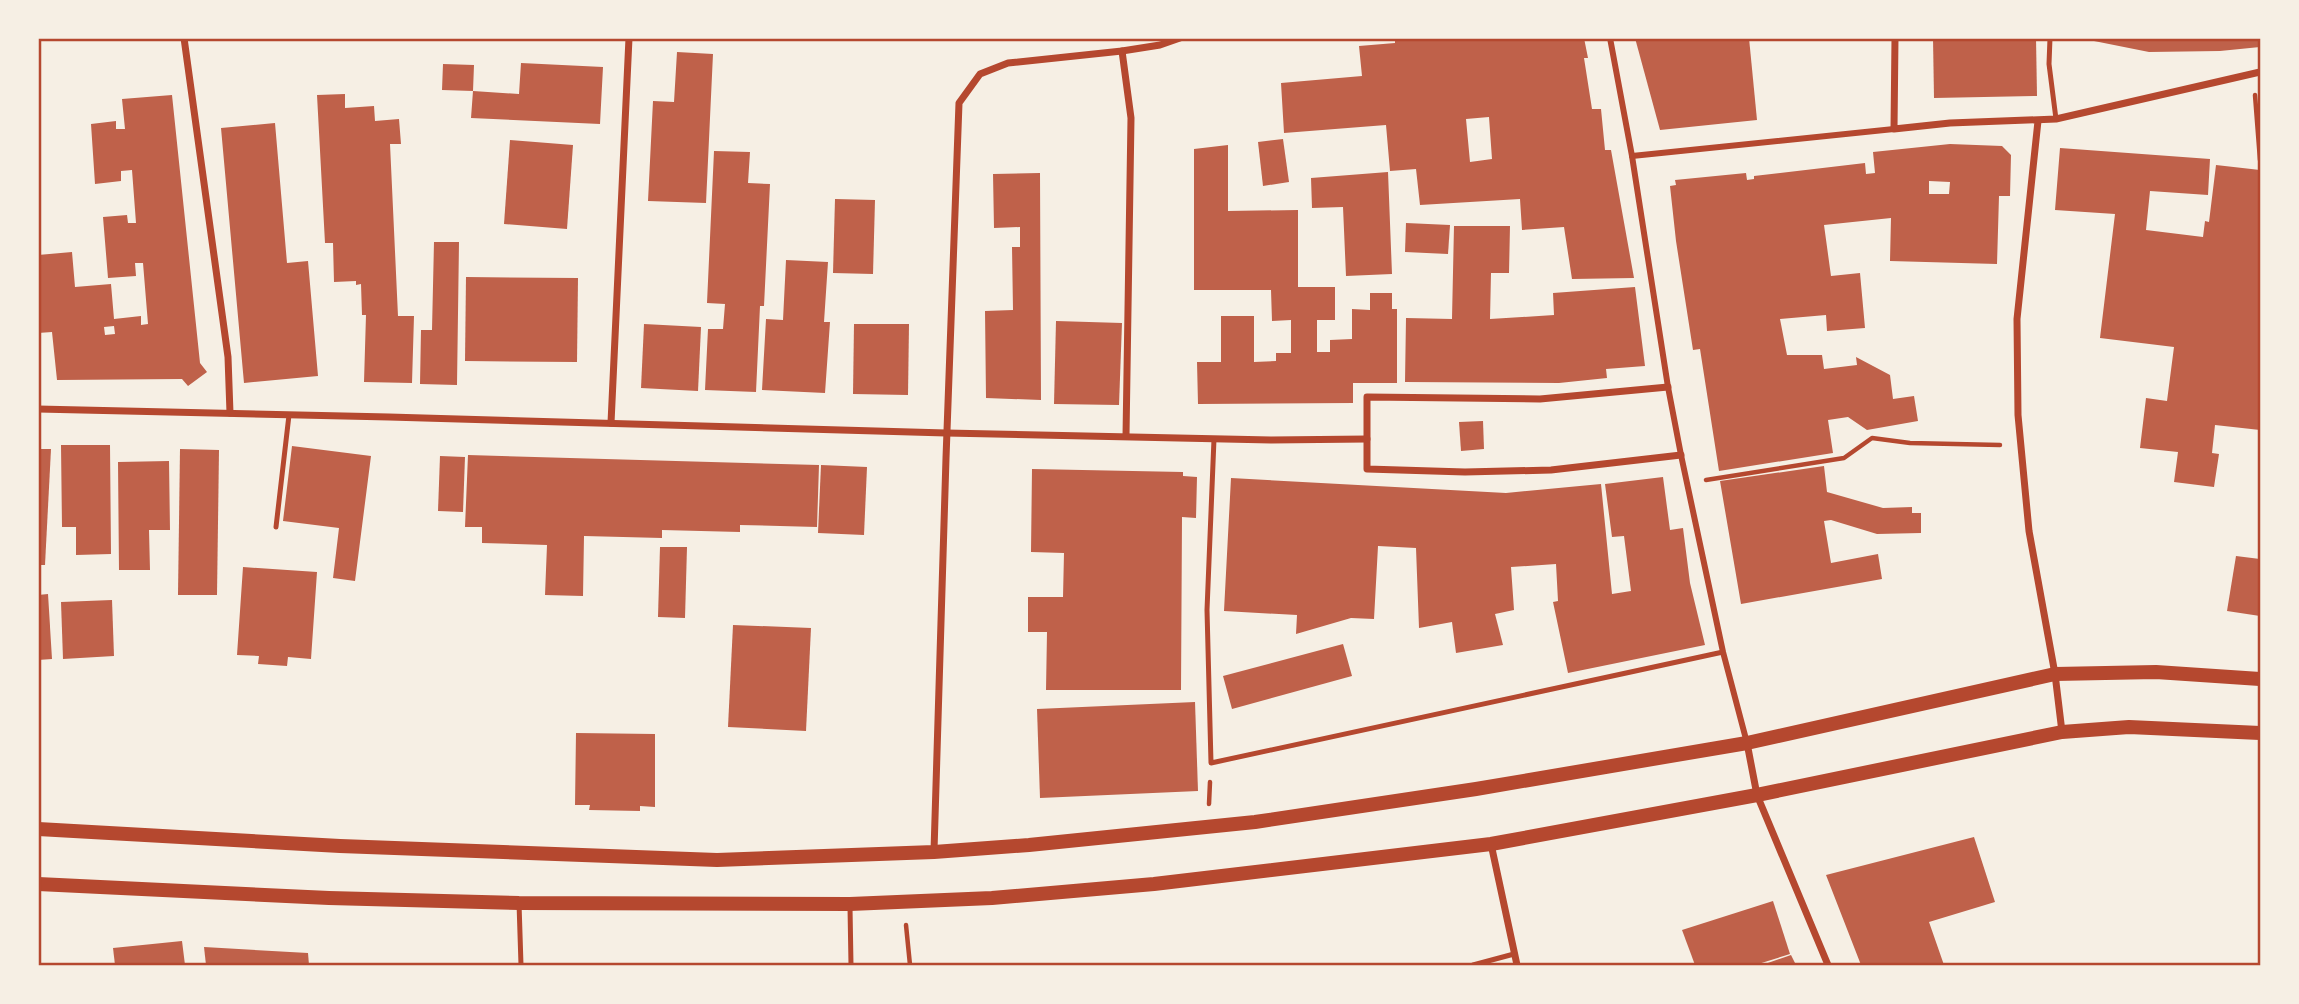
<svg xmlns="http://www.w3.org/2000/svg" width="2299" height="1004" viewBox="0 0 2299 1004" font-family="'Golos Text',sans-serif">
  <rect width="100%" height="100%" fill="#f6efe4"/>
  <g fill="#bf614a" fill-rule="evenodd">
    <path d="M1395,38H1584L1588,58H1584L1592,109H1601L1605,150H1611L1634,278L1572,279L1564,227L1522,230L1520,199L1420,205L1416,169L1390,171L1386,125L1284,133L1281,83L1362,76L1359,46L1395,43ZM1489,117L1492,159L1470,162L1466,119Z"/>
    <path d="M1635,38H1749L1757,120L1660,130Z"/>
    <path d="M1933,38H2036L2037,96L1934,98Z"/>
    <path d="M2079,38H2260V47L2220,51L2149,52Z"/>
    <path d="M677,52L713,54L706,203L648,201L653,101L674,102Z"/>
    <path d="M521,63L603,67L600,124L471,118L473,91L442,90L443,64L474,65L473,91L519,94Z"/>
    <path d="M345,94V108L374,106L375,121L399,119L401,144H390L398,316H414L412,383L364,382L366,315H362L361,284L356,285V281L334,282L333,243H325L317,95Z"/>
    <path d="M172,95L200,363L207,372L188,386L182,379L57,380L52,332L38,333V255L72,252L75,287L111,284L114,319L141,316V325L148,324L143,263H135L136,276L108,278L103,217L127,215L128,223H136L132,170L121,171V181L95,184L91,124L116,121V129H125L122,99ZM114,326L115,334L105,335L104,327Z"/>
    <path d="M275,123L287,263L308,261L318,376L244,383L221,128Z"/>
    <path d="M1283,139L1289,182L1263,186L1258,142Z"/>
    <path d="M510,140L573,145L567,229L504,224Z"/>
    <path d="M1950,144L2002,146L2011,155L2010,196H1999L1997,264L1890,261L1891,218L1824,225L1831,276L1860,273L1865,328L1827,331L1826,315L1780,319L1787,355H1822L1824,369L1857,365L1856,357L1890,375L1893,399L1914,396L1918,421L1867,430L1848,417L1828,420L1833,453L1719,471L1700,349L1693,350L1676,241L1670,186L1676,185L1675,180L1746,173L1747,180L1754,179V176L1865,163L1866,174L1875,173L1873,152ZM1929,181L1950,182L1949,194H1929Z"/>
    <path d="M1228,145V211L1298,210V287H1335V320H1317V352H1330V340L1352,339V309L1370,310V293H1392V309H1397V383H1353V403L1198,404L1197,362H1221V316H1254V362L1276,361V353H1291V320L1272,321L1271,290H1194V149Z"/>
    <path d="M2060,148L2210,159L2208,195L2150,191L2146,230L2203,237L2205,221L2209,222L2216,165L2260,170V430L2215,425L2212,453L2219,454L2214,487L2174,482L2178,452L2140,448L2146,398L2167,401L2174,347L2100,338L2115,214L2055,210Z"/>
    <path d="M714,151L750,152L748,183L770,184L764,306H760L756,392L705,390L708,329H723L725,304L707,303Z"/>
    <path d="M1388,172L1392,274L1346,276L1343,207L1312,208L1311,178Z"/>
    <path d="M1040,173L1041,400L986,398L985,311L1013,310L1012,247H1020V227L994,228L993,174Z"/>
    <path d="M835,199L875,200L873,274L833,273Z"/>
    <path d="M1406,223L1450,225L1448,254L1405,252Z"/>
    <path d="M1454,226H1510L1509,273H1491L1490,319L1554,315L1553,293L1635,287L1645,366L1606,369L1607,378L1559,383L1405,382L1406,318L1452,319Z"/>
    <path d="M434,242H459L457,385L420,384L421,330H432Z"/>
    <path d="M786,260L828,262L824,322H830L825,393L762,390L766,319L783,320Z"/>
    <path d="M466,277L578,278L577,362L465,361Z"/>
    <path d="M1056,321L1122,323L1119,405L1054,404Z"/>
    <path d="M644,324L701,327L698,391L641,388Z"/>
    <path d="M854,324H909L908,395L853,394Z"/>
    <path d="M1483,421L1484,449L1461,451L1459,422Z"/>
    <path d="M61,445H110L111,554L76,555V527H62Z"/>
    <path d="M292,446L371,456L355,581L333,578L339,528L283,521Z"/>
    <path d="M38,449H51L45,565H38Z"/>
    <path d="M180,449L219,450L217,595H178Z"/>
    <path d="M468,455L819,465L817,527L740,525V532L662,530V538L584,536L583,596L545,595L547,545L482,543V527H465Z"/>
    <path d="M440,456L465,457L463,512L438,511Z"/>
    <path d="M169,461L170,530H149L150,570H119L118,462Z"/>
    <path d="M821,465L867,467L864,535L818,533Z"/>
    <path d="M1824,466L1827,492L1883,508L1912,507V513H1921V533L1877,534L1831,520L1824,521L1831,563L1878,554L1882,579L1741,604L1720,481Z"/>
    <path d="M1032,469L1183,472V476L1197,477L1196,518L1182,517L1181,690H1046L1047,632H1028V597H1063L1064,553L1031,552Z"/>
    <path d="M1663,477L1670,530L1683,528L1690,583L1705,645L1568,673L1553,602L1558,601L1556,564L1511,567L1514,610L1495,614L1503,645L1456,653L1452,622L1419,628L1416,548L1378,546L1374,619L1351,618L1296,634L1297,615L1224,611L1231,478L1506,493L1601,484L1612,594L1631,591L1624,536L1612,537L1605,484Z"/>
    <path d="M660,547H687L685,618L658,617Z"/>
    <path d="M2236,556L2260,559V616L2227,611Z"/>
    <path d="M243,567L317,572L311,659L288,657L287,666L258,664L259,656L237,655Z"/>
    <path d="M48,594L52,659L38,660V595Z"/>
    <path d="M112,600L114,656L63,659L61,602Z"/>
    <path d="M733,625L811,628L806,731L728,727Z"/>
    <path d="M1343,644L1352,676L1232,709L1223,676Z"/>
    <path d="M1195,702L1198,791L1040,798L1037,709Z"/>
    <path d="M576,733L655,734V807L640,806V811L589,810L590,805H575Z"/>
    <path d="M1974,837L1995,902L1929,922L1944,965H1861L1826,875Z"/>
    <path d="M1773,901L1790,954L1755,965H1695L1682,930Z"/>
    <path d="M182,941L185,965H115L113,948Z"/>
    <path d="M204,947L308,953L309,965H206Z"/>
    <path d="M1791,955L1796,965H1762Z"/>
  </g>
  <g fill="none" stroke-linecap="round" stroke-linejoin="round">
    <g stroke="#b5482f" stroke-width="4.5">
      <path d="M2255,95L2260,160"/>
      <path d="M1706,480L1844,458L1872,438L1910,443L2000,445"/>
      <path d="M1209,804L1210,782"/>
      <path d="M906,925L910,965"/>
    </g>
    <g stroke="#b5482f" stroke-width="5">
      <path d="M2050,38L2049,64L2056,119"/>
      <path d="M1214,439L1207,610L1211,763L1723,652"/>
      <path d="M276,527L289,415"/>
      <path d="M519,903L521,965"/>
      <path d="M850,907L851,965"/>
      <path d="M1473,965L1514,954"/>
    </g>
    <g stroke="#b5482f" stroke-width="6">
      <path d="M1610,38L1632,156L1668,387L1681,455L1723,652L1747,743"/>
      <path d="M1632,156L1894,129"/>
    </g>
    <g stroke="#b5482f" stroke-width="7">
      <path d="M184,38L228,357L230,413"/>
      <path d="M1895,38L1894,129L1950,123L2056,119L2260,72"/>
      <path d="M1122,51L1131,118L1126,436"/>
      <path d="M2038,121L2017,319L2018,415L2029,531L2055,674L2062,732"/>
      <path d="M1668,387L1540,399L1367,397V469L1465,472L1551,470L1681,455"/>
      <path d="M38,409L389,417L946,433L1271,440L1367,439"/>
      <path d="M611,423L629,38"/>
      <path d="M1747,743L1757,795L1828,965"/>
      <path d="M1491,844L1517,965"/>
      <path d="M934,851C941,602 949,352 959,103L980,74L1008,63L1122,51L1160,45L1180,38"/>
    </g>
    <g stroke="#b5482f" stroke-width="14">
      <path d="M38,829L340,846L717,860L934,852L1029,845L1255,822L1476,789L1747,743L2055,674L2156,672L2260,679"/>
      <path d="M38,884L329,898L519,903L850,904L992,898L1154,884L1491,844L1757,795L2062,732L2129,727L2260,733"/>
    </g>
  </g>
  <rect width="2299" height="1004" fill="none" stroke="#f6efe4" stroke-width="80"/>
  <rect x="40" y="40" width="2219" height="924" fill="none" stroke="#b5482f" stroke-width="2.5"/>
</svg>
